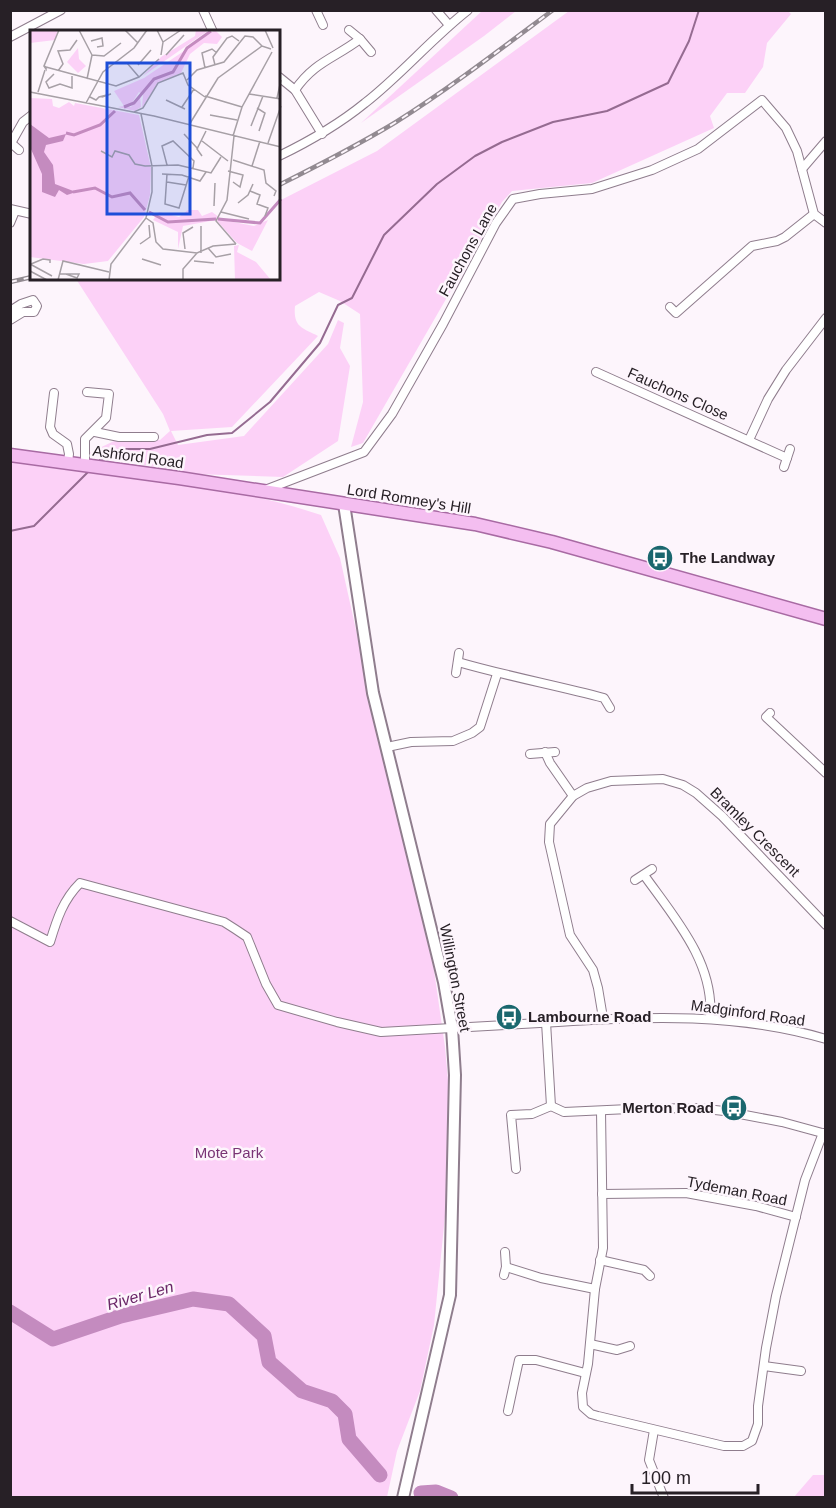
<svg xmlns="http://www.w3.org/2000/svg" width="836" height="1508" viewBox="0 0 836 1508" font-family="Helvetica,sans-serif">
  <rect width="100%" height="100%" fill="#fdf5fc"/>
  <g fill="#fcd1f7">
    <path d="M787,10L791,14L767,43L763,67L745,93H727L710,116L714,128L592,183L512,191L502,202L363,443L351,447L363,402L360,314L340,301L319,292L295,306C293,327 302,328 318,336L232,427L171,431L178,445L244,436L328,344L338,320L344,323L340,348L350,366L338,441L283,477L193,474L87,454L114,441L160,440L170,431L163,414L76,279H279V201L377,151L569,11Z"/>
    <path d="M482,11H516L484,36L361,123Z"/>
    <path d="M11,462C62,471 113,473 165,480C218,488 270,498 321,515L340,558L400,827L434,970L445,1047L449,1091L450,1131L446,1206L434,1325L420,1391L397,1451L387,1497H11Z"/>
    <path d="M813,1475H825V1497H794Z"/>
  </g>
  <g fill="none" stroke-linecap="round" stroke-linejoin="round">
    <g stroke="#956b91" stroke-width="2">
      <path d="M100,460L120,449H150L207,435L232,433L270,402L320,343L338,305L352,298L384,235L437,184L475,156L502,142L553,122L607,111L668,83L689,41L699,10"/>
      <path d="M10,531L34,526L88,472"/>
    </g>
    <g stroke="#c48bbf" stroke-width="15">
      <path d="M10,1312L53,1339L121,1316L193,1299L229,1304L264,1336L269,1362L302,1391L332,1401L345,1414L349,1439L380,1475"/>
      <path d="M421,1493L436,1492L451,1498"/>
    </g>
    <defs>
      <g id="minor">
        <path d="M203,10L213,32"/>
        <path d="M316,10L323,25"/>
        <path d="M436,10L449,25"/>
        <path d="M349,30L360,39L371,52"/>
        <path d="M10,37L61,10"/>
        <path d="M279,77L295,90L322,134"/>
        <path d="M295,90C314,62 335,58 360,39"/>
        <path d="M11,143L19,150"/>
        <path d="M10,145L23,122L32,115"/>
        <path d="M279,156C310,141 338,125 365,103C401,75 431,39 468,10"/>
        <path d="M802,169L826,141"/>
        <path d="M10,209L32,214"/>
        <path d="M10,223L15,211"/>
        <path d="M670,307L676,313L752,246L777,241L785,237L814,214"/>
        <path d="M10,311L21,304L33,300L37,306L34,312H23L10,320"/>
        <path d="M596,372L787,458"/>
        <path d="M54,393L50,427L53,434L67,444L69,454L68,462"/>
        <path d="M95,432L119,437H154"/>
        <path d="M749,440L768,399L786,370L826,318"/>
        <path d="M85,465V439L106,418L109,394L87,392"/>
        <path d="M784,467L790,449"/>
        <path d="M265,490L364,452L392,414L443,324L496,223L513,199L540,194L592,189L652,170L698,149L762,100L786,128L797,151L814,214L826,223"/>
        <path d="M458,662C506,676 555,685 604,698L610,708"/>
        <path d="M456,673L459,653"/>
        <path d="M770,713L766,717L826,773"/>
        <path d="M387,747L411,742L453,741L472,733L480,727L497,674"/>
        <path d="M545,752L550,763L573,796"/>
        <path d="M530,754L555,752"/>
        <path d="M644,875C674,917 715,963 710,1018"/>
        <path d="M635,880L652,869"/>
        <path d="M10,921L50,942C57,919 63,900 80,883L224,922L235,929L247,937L266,984L278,1005L337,1022L381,1032C440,1029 499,1025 558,1022C648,1016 738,1013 826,1039"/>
        <path d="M603,1018L598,988L593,970L570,935L549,842L550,824L573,796L587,788L611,781L663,779L683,785L696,793L722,816L826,925"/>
        <path d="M546,1022L551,1106"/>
        <path d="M551,1106L564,1112L629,1109L697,1108L724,1111L782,1122L826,1134"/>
        <path d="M601,1111L603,1248L595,1289L588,1364L582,1393L583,1407L591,1414L598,1416L724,1446H743L752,1441L758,1424V1406L766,1348L776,1296L805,1180L823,1133"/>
        <path d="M516,1169L511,1115L532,1114L551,1106"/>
        <path d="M602,1194L686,1193L756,1206L796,1217"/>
        <path d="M600,1260L644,1270L650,1276"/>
        <path d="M506,1267L541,1278L595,1289"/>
        <path d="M504,1275L506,1267L505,1252"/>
        <path d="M590,1344L617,1350L630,1346"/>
        <path d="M764,1366L801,1371"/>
        <path d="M508,1411L519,1360H536L585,1373"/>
        <path d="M654,1430L649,1460L664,1498"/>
      </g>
      <path id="tertiary" d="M344,504L373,693L444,982L452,1028L455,1075L450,1295L403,1498"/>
      <path id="primary" d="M10,455L179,478L475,524L552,542L826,619"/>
    </defs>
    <use href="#minor" stroke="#8f7d8d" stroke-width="10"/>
    <use href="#tertiary" stroke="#8f7d8d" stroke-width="14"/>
    <use href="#primary" stroke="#a86aa3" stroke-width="15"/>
    <use href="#minor" stroke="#fff" stroke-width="8"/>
    <use href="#tertiary" stroke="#fff" stroke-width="10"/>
    <use href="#primary" stroke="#f4bef0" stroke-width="12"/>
    <defs>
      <g id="rail">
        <path d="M279,185C319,165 358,145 396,122C450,88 502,48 553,10"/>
        <path d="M10,282L32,277"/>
      </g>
    </defs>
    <use href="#rail" stroke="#928a91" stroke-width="4.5"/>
    <use href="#rail" stroke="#fdf5fc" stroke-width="2" stroke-dasharray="7" stroke-linecap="butt"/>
  </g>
  <defs>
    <symbol id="bus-disc" viewBox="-11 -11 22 22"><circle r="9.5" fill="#1a676e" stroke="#fdf5fc"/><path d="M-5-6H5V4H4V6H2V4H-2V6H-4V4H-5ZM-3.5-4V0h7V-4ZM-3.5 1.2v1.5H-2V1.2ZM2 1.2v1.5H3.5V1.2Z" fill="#fff"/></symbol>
  </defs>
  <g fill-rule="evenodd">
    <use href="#bus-disc" x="645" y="543" width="30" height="30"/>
    <use href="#bus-disc" x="494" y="1002" width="30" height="30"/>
    <use href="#bus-disc" x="719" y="1093" width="30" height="30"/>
  </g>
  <g text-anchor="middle" stroke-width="5" stroke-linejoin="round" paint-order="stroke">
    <g font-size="15" fill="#272026" stroke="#fdf5fc">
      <text transform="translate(468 250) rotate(-61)" y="5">Fauchons Lane</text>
      <text transform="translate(678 394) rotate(24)" y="5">Fauchons Close</text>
      <text transform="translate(138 457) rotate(8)" y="5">Ashford Road</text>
      <text transform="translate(409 499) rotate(9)" y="5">Lord Romney's Hill</text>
      <text transform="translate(755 832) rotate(45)" y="5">Bramley Crescent</text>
      <text transform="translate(455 978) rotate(79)" y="5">Willington Street</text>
      <text transform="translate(748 1013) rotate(8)" y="5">Madginford Road</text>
      <text transform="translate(737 1191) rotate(11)" y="5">Tydeman Road</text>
    </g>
    <g font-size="15" font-weight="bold" fill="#272026" stroke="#fdf5fc" text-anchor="start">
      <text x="680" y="563">The Landway</text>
      <text x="528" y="1022">Lambourne Road</text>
      <text x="714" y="1113" text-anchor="end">Merton Road</text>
    </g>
    <g font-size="15" fill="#793475" stroke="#fdf5fc">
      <text x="229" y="1158">Mote Park</text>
    </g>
    <g font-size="16" font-style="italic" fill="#6a2667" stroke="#fdf5fc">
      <text transform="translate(140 1295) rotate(-16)" y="6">River Len</text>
    </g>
  </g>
  <g transform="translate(30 30)">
    <rect width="250" height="250" fill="#fdf5fc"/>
    <path d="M0,0H28L25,10L0,13ZM166,0H179L113,46L131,27L165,6ZM185,0L192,7L187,14L174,13L160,24L151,43L128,53L112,78L113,65L109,62L100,76L94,77H101L110,65L111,77L105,81L88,77L94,76L84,61L114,48ZM48,18L49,29L56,36L48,43L37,32ZM0,68L22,69L23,76L29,78L39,72L44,76L45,73L109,85L121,138L120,165L114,187L78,231L54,234L0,227ZM158,180H168L172,186L182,182L193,190L224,196L238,190L222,221L207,213L186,190L153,196L148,219V202L123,190L129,182L149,187ZM209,215L207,222L226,232L241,250H205L204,216Z" fill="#fcd1f7"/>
    <path d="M0,94L19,108L36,104L33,111L16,115L14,122L23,135L25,154L46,162L37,165L29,160L25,167L12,162V144L0,117Z" fill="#c48bbf"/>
    <path fill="none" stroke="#c48bbf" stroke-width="3" d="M94,77L104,73L124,49L143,42L157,18L181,1M36,103L44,105L70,95L85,81M43,162L65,158L82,167L100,163L115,180M119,182L138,192L186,189M188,189L230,193L251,169"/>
    <path fill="none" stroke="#a7a0a6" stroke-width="1.5" d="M49,0L62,25L57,49M95,0L108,13M127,0L133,12L131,25M235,0L243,18M61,11L72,8L73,16L67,17M133,12L151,0M62,25L74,26L91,13M136,25L154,5M97,33L109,47M108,35L121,20M185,35L183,27L197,8L202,6L209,11M14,36L16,39V37L14,36L29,0M16,37L86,56L109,47L129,29M175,38L172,23L182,19L187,23M28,41L33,34L28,21L40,20L47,10M24,44L16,52L19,58L30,54L42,58V46M157,50L167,40L194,32L215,6L223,7L232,16M0,62L124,86L251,117M8,62L15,40M219,64L251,69M175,66L212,77M60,67L66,70L69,67L81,64L72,67M247,68L251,50M136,70L155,79M56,73L73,42L104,18L117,0M152,77L164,59M227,78L235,83L229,101M104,82L113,78L128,53L153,43L158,55L175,67M180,85L207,90M159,95L188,48L232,16L241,19M221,96L233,66M154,104L168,119M203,106L212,77L242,22M204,106L197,170L186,191L206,214M172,111L198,131M238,113L251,76M71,121L82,127L85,121L99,125L105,134L115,136L148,135L181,143L191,127M172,126L167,119L176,101M203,130L234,140L236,153L246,161L244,166M137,135L132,116L143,111L164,131L163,138M222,136L230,111M198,141L213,145L210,157L203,152M132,144L152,145L170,151L176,142M137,144L135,174L149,178L159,146M137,152L156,155M220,161L230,165L227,174L238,178L235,186M208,173L218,165L223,154M184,176L185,153M191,182L219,189M116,188L123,193L126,212L133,219L167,223L183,216L206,214M171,196V223M110,214L120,207L119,195M178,218L186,227L201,224M155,219L153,203L163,197M112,229L131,235M164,231L184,233M0,234L22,246M1,234L13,229L20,230V233M0,241L17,250M29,244H49L47,248L36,244M28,250L33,231L79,242M79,250L81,234L116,188L122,162V136L111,84M153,250V239L167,223"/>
    <path fill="#1d4ed8" fill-opacity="0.15" stroke="#1d4ed8" stroke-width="3" d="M77,33H160V184H77Z"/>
    <rect width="250" height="250" fill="none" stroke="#272026" stroke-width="3"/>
  </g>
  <rect width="836" height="1508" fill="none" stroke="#272026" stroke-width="24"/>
  <path d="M632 1484v9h126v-9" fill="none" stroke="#272026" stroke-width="3"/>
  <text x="641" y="1484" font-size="18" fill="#272026" stroke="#fdf5fc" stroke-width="4.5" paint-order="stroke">100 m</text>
</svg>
